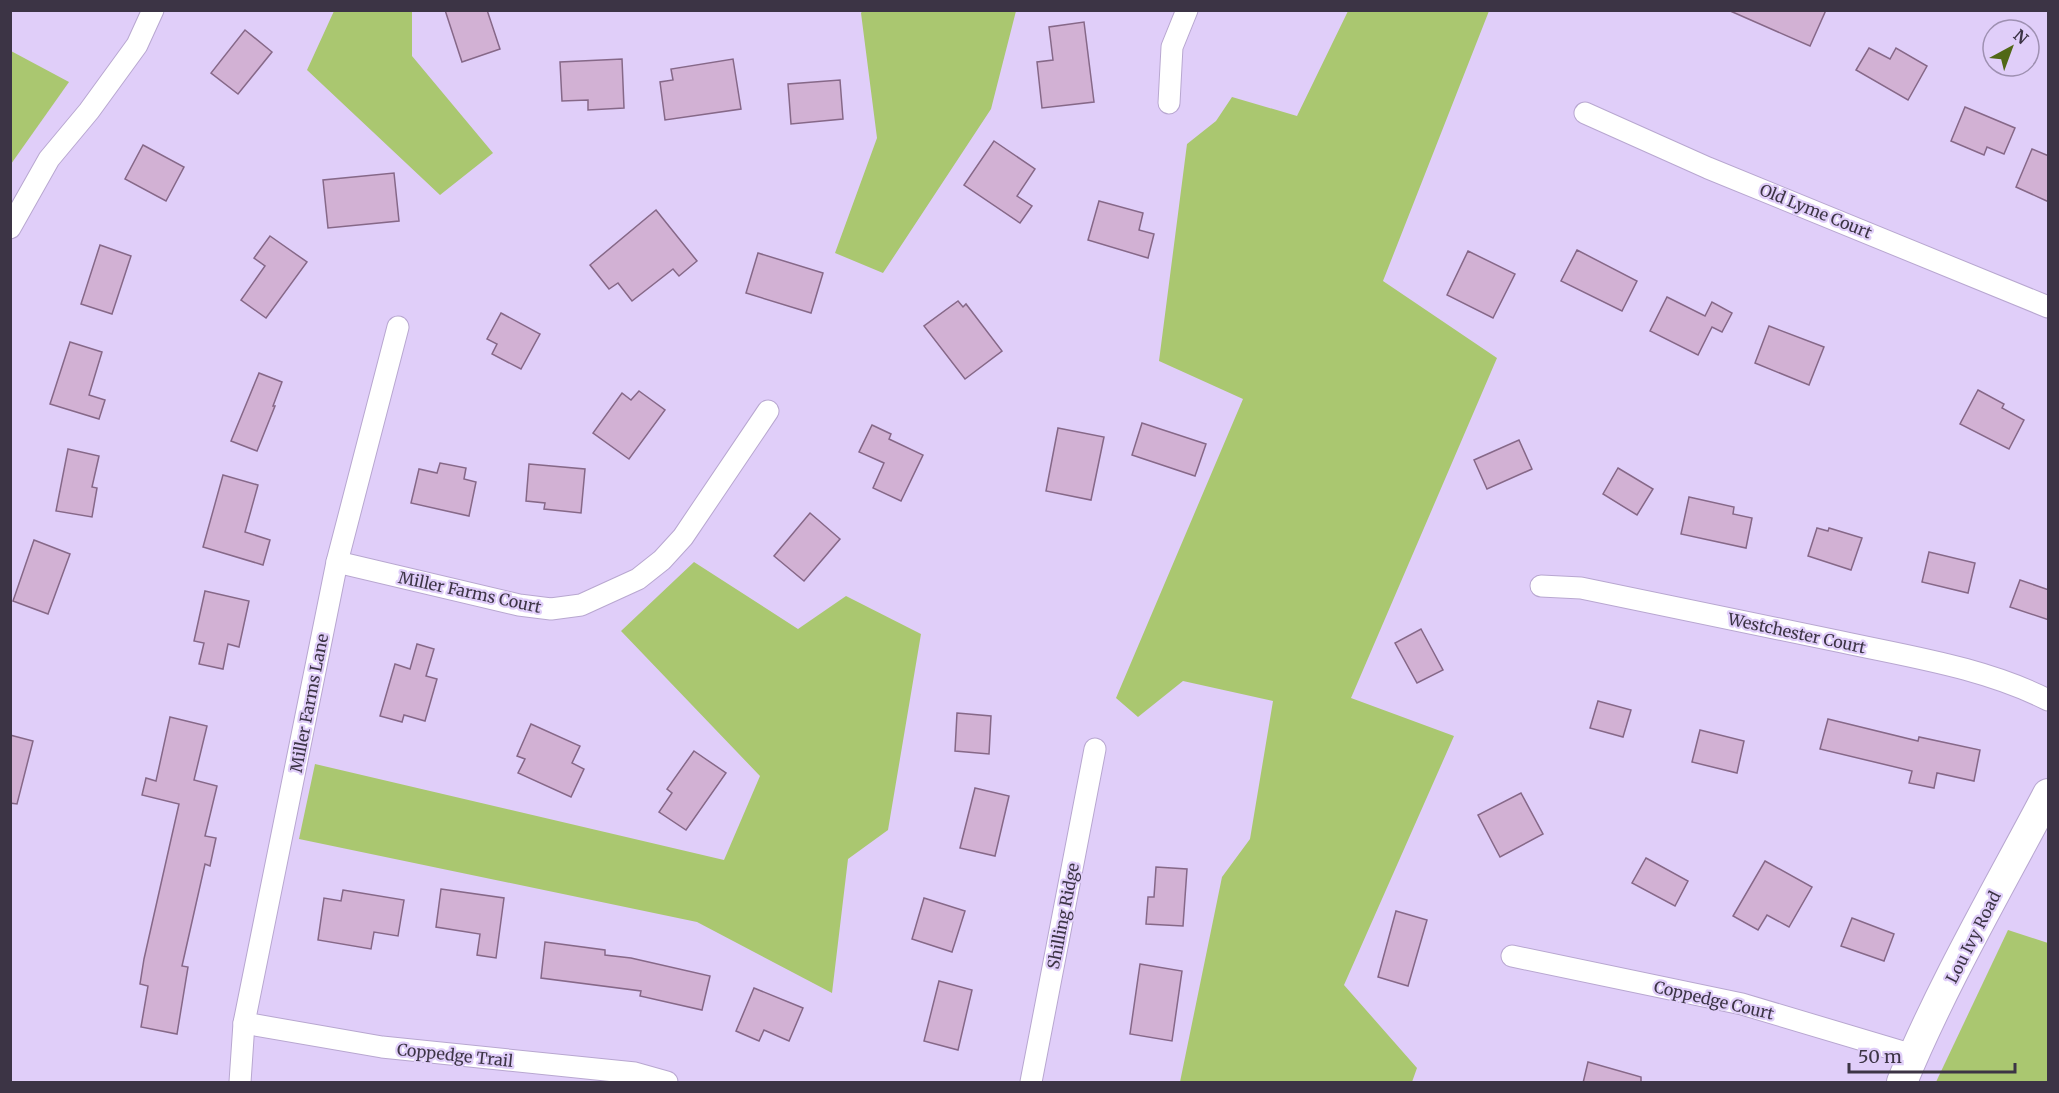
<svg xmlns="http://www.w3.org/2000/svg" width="2059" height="1093" viewBox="0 0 2059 1093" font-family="Merriweather,serif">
  <rect width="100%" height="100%" fill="#e0cef9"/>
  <g fill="#aac770">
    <path d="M863,10L1016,11L991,109L883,273L835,253L877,138L861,13Z"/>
    <path d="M334,11H412V56L493,153L440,195L307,70Z"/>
    <path d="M1348,11H1489L1383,281L1497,358L1351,698L1454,736L1344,985L1417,1068L1412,1082H1180L1222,877L1250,839L1273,701L1183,681L1138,717L1116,698L1243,399L1159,361L1187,144L1216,121L1232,97L1297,116Z"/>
    <path d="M11,51L69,82L11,164Z"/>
    <path d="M694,562L798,629L846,596L921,634L888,830L848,859L832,993L697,922L299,839L315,764L724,860L760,776L621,631Z"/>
    <path d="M2008,930L2048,943V1082H1936Z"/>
  </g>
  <g fill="#d2b1d4" stroke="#866888" stroke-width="1.5">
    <path d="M445,10H487L500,49L462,62Z"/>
    <path d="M1728,10H1826L1810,46Z"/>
    <path d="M1084,22L1094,102L1042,108L1037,62L1053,60L1049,27Z"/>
    <path d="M245,30L272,52L238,94L211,73Z"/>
    <path d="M1869,48L1890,59L1896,48L1927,66L1908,100L1856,70Z"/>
    <path d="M622,59L624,108L588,110V100L562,101L560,62Z"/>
    <path d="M733,59L741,109L665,120L660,82L673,80L671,69Z"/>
    <path d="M840,80L843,119L791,124L788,84Z"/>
    <path d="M1965,107L2015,128L2004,154L1987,147L1984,155L1951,141Z"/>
    <path d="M994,141L1035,169L1017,196L1032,206L1020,223L964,185Z"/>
    <path d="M143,145L184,167L166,201L125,179Z"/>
    <path d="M2032,149L2049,156V202L2016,187Z"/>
    <path d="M394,173L399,221L328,228L323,180Z"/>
    <path d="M1099,201L1143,213L1139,230L1154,234L1148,258L1088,240Z"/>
    <path d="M656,210L697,261L679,276L673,269L632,301L618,283L609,289L590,265Z"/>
    <path d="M270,236L307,262L266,318L241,300L265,266L254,258Z"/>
    <path d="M100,245L131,256L112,314L81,304Z"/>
    <path d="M1577,250L1637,281L1622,311L1561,281Z"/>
    <path d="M1468,251L1515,274L1493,318L1447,295Z"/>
    <path d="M758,253L823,273L811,313L746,293Z"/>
    <path d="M1667,297L1705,316L1712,302L1732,313L1722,332L1712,327L1698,355L1650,331Z"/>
    <path d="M958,301L963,307L966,304L1002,351L965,379L924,326Z"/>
    <path d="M501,313L540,334L521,369L492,354L497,344L487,339Z"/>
    <path d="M1769,326L1824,347L1809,385L1755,363Z"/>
    <path d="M70,342L102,352L89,395L105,400L99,419L50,404Z"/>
    <path d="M259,373L282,382L273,406H275L257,451L231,441Z"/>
    <path d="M1978,390L2004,404L2002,408L2024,420L2009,449L1960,424Z"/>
    <path d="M639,391L665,410L629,459L593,433L622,393L631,400Z"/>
    <path d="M1142,423L1206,444L1195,476L1132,455Z"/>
    <path d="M872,425L891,434L889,439L923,455L901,501L873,488L884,463L859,452Z"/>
    <path d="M1058,428L1104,437L1091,500L1046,491Z"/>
    <path d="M1519,440L1532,469L1487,489L1474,460Z"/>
    <path d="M68,449L99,456L92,487L97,488L92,517L56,511Z"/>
    <path d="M440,463L466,468L464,479L476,482L469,516L411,503L419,469L437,473Z"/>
    <path d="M529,464L585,469L581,513L544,509L545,503L526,501Z"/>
    <path d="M1618,468L1653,489L1637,515L1603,494Z"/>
    <path d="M223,475L258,485L245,532L270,540L263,565L203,547Z"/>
    <path d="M1689,497L1734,507L1733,514L1752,518L1746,548L1681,534Z"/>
    <path d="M810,513L840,539L804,581L774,556Z"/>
    <path d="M1817,528L1828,531L1829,528L1862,538L1851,570L1808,556Z"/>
    <path d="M34,540L70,554L48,614L13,601Z"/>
    <path d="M1929,552L1975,563L1968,593L1922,582Z"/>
    <path d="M2020,580L2049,590V620L2010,607Z"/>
    <path d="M205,591L249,601L239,647L228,644L223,669L199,664L204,643L194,641Z"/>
    <path d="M1421,629L1443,670L1417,683L1395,643Z"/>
    <path d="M417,644L434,649L426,676L437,679L425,721L404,715L402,722L380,716L395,664L410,669Z"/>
    <path d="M1598,701L1631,710L1623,737L1590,728Z"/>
    <path d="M957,713L991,716L989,754L955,751Z"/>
    <path d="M170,717L207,726L194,780L217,786L205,836L216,838L210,866L205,864L182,966L188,967L177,1034L141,1027L148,986L140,984L144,959L179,804L142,795L146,778L156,781Z"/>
    <path d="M1828,719L1918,741L1919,737L1980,750L1974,781L1937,773L1934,788L1909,783L1912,771L1820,749Z"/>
    <path d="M531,724L580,746L572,763L584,769L571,797L518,773L525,759L517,756Z"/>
    <path d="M1700,730L1744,741L1737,773L1692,762Z"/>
    <path d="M10,735L33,741L17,804L10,803Z"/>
    <path d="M694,751L726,773L686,830L659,812L672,793L667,789Z"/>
    <path d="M975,788L1009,796L995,856L960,848Z"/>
    <path d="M1521,793L1543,834L1500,857L1478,815Z"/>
    <path d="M1646,858L1688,881L1675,906L1632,883Z"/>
    <path d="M1765,861L1812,887L1789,927L1767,915L1758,930L1733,916Z"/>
    <path d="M1156,867L1187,869L1183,926L1146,924L1148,897H1154Z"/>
    <path d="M441,889L504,898L496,958L477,955L480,934L436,927Z"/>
    <path d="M343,890L404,900L398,936L374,932L371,949L318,940L324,898L341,901Z"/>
    <path d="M924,898L965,911L952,952L912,939Z"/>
    <path d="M1396,911L1427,920L1408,986L1378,977Z"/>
    <path d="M1852,918L1894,934L1884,961L1841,946Z"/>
    <path d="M545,942L605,950V955L631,958L710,976L702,1010L640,996L641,991L541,978Z"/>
    <path d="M1140,964L1182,971L1172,1041L1130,1034Z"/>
    <path d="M939,981L972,990L958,1050L924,1041Z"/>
    <path d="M754,988L803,1008L789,1041L764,1030L759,1041L736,1031Z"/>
    <path d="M1588,1062L1641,1077V1083H1583Z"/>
  </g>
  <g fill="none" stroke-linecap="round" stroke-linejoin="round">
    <defs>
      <g id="street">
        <path d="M1169,103L1172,47L1187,10"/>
        <path d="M1585,113L1708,168L2048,307"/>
        <path d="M10,228L49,159L89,111L137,45L153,10"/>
        <path d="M337,562L519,605L551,609L581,605L638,579L662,560L683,537L768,411"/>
        <path d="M1541,586L1581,588C1668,606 1755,624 1842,642C1911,657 1985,668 2048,700"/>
        <path d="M1512,956L1742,1004L1913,1055"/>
        <path d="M244,1023L382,1047L635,1073L667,1082"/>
        <path d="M240,1082L244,1023L337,562L398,327"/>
        <path d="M1031,1082L1095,749"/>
      </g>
      <path id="secondary" d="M1902,1082C1943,983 1998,889 2048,794"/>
    </defs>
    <use href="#street" stroke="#b8a7d0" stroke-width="23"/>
    <use href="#secondary" stroke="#b8a7d0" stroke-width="32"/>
    <use href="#street" stroke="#fff" stroke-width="21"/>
    <use href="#secondary" stroke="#fff" stroke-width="30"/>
  </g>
  <g text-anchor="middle" stroke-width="4.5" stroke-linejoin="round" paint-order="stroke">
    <g font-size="16" fill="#3c3445" stroke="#e0cef9">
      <text transform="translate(1816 211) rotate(22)" y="6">Old Lyme Court</text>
      <text transform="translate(470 592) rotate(12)" y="6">Miller Farms Court</text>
      <text transform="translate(1797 633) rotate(12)" y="6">Westchester Court</text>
      <text transform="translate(309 703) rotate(-79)" y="6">Miller Farms Lane</text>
      <text transform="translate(1063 916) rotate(-79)" y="6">Shilling Ridge</text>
      <text transform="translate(1973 937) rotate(-63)" y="6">Lou Ivy Road</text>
      <text transform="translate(1714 1000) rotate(13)" y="6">Coppedge Court</text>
      <text transform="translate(455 1055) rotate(6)" y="6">Coppedge Trail</text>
    </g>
  </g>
  <rect width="2059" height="1093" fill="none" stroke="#3c3445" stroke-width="24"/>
  <g transform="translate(2011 48) rotate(41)"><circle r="28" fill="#e0cef9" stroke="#9e90b1" stroke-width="1.5"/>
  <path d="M0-4.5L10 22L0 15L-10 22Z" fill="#516816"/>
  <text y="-9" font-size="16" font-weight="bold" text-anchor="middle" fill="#3c3445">N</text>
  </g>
  <path d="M1849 1063v9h166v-9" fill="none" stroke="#3c3445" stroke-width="3"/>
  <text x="1858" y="1063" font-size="18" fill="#3c3445" stroke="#e0cef9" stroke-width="4.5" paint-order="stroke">50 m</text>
</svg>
